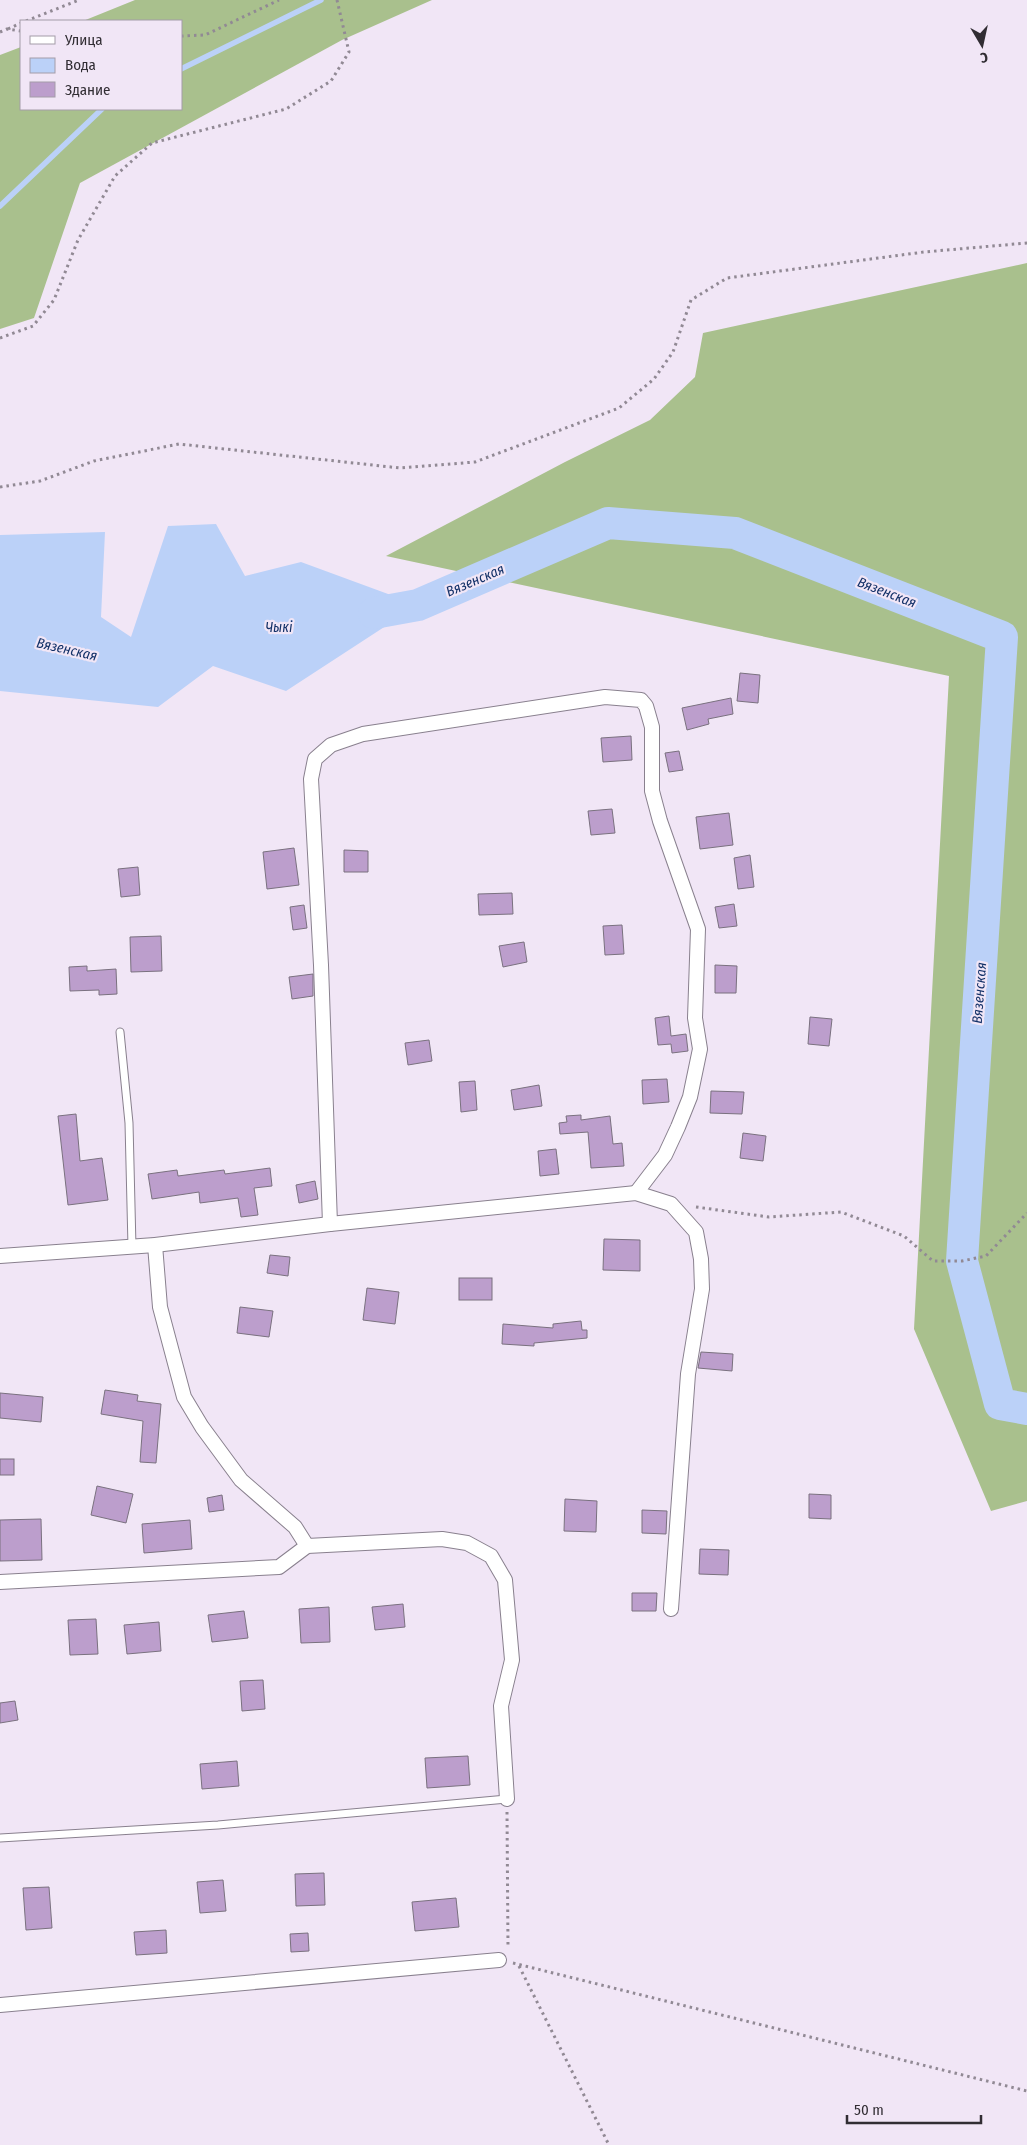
<svg xmlns="http://www.w3.org/2000/svg" width="1027" height="2145" viewBox="0 0 1027 2145" font-family="'Fira Sans Condensed',sans-serif">
  <rect width="100%" height="100%" fill="#f1e6f6"/>
  <g fill="#a9c08d">
    <path d="M135,0H432L342,40L80,183L34,318L0,329V55L21,47V109H181V21H83Z"/>
    <path d="M1027,263V1501L991,1511L914,1329L949,676L386,556L565,462L650,420L695,377L703,333Z"/>
  </g>
  <path fill="#bbd1f8" d="M216,524L245,576L301,562L418,605L286,691L213,666L158,707L0,691V535L105,532L101,617L131,637L168,526Z"/>
  <g fill="none" stroke-linecap="round" stroke-linejoin="round">
    <g stroke="#bbd1f8" stroke-width="5.5">
      <path d="M181,69L321,0"/>
      <path d="M0,206L102,109"/>
    </g>
    <path stroke="#bbd1f8" stroke-width="32" d="M374,613L418,605L608,523L735,533L1002,637L962,1261L1000,1404L1027,1409"/>
  </g>
  <g fill="#bc9ecc" stroke="#7a717f">
    <path d="M740,673L760,675L758,703L737,701Z"/>
    <path d="M731,698L733,714L708,719L709,724L687,730L682,708Z"/>
    <path d="M631,736L632,760L603,762L601,738Z"/>
    <path d="M679,751L683,770L669,772L665,753Z"/>
    <path d="M612,809L615,833L591,835L588,811Z"/>
    <path d="M729,813L733,845L700,849L696,817Z"/>
    <path d="M294,848L299,885L267,889L263,852Z"/>
    <path d="M344,850L368,851V872H344Z"/>
    <path d="M750,855L754,887L738,889L734,858Z"/>
    <path d="M138,867L140,895L121,897L118,869Z"/>
    <path d="M512,893L513,914L479,915L478,894Z"/>
    <path d="M734,904L737,926L719,928L715,907Z"/>
    <path d="M304,905L307,928L293,930L290,907Z"/>
    <path d="M622,925L624,954L605,955L603,926Z"/>
    <path d="M161,936L162,971L131,972L130,937Z"/>
    <path d="M524,942L527,962L503,967L499,946Z"/>
    <path d="M715,965L737,966L736,993H715Z"/>
    <path d="M87,966V971L116,969L117,994L99,995V990L70,991L69,967Z"/>
    <path d="M313,974V996L292,999L289,977Z"/>
    <path d="M669,1016L671,1036L686,1034L688,1051L672,1053L671,1044L658,1045L655,1018Z"/>
    <path d="M810,1017L832,1019L829,1046L808,1044Z"/>
    <path d="M429,1040L432,1061L408,1065L405,1043Z"/>
    <path d="M667,1079L669,1102L643,1104L642,1080Z"/>
    <path d="M475,1081L477,1110L461,1112L459,1082Z"/>
    <path d="M539,1085L542,1106L514,1110L511,1090Z"/>
    <path d="M711,1091L744,1092L742,1114L710,1113Z"/>
    <path d="M76,1114L80,1161L102,1158L108,1200L68,1205L58,1116Z"/>
    <path d="M581,1115V1120L610,1116L613,1144L622,1143L624,1166L591,1168L588,1132L560,1134L559,1123L567,1122L566,1116Z"/>
    <path d="M743,1133L766,1136L763,1161L740,1158Z"/>
    <path d="M556,1149L559,1174L540,1176L538,1151Z"/>
    <path d="M270,1168L272,1186L254,1188L258,1215L241,1217L238,1198L200,1203L199,1192L152,1199L148,1174L177,1170L178,1176L224,1170L225,1174Z"/>
    <path d="M315,1181L318,1199L299,1203L296,1185Z"/>
    <path d="M604,1239L640,1240V1271L603,1270Z"/>
    <path d="M270,1255L290,1257L288,1276L267,1273Z"/>
    <rect x="459" y="1278" width="33" height="22"/>
    <path d="M367,1288L399,1292L395,1324L363,1320Z"/>
    <path d="M240,1307L273,1311L269,1337L237,1333Z"/>
    <path d="M581,1321L582,1330H587V1338L534,1343V1346L502,1344L503,1324L553,1328V1324Z"/>
    <path d="M701,1352L733,1354L732,1371L698,1368Z"/>
    <path d="M105,1390L138,1395L137,1401L161,1404L156,1463L140,1462L143,1421L101,1414Z"/>
    <path d="M0,1393L43,1397L41,1422L0,1418Z"/>
    <rect x="0" y="1459" width="14" height="16"/>
    <path d="M97,1486L133,1494L126,1523L91,1515Z"/>
    <path d="M809,1494L831,1495V1519L809,1518Z"/>
    <path d="M222,1495L224,1510L209,1512L207,1498Z"/>
    <path d="M565,1499L597,1501L596,1532L564,1531Z"/>
    <path d="M642,1510L667,1511L666,1534L642,1533Z"/>
    <path d="M41,1519L42,1560L0,1561V1520Z"/>
    <path d="M190,1520L192,1549L144,1553L142,1524Z"/>
    <path d="M700,1549L729,1550L728,1575L699,1574Z"/>
    <path d="M632,1593H657L656,1611H632Z"/>
    <path d="M403,1604L405,1627L375,1630L372,1607Z"/>
    <path d="M329,1607L330,1642L301,1643L299,1609Z"/>
    <path d="M244,1611L248,1638L212,1642L208,1615Z"/>
    <path d="M96,1619L98,1654L70,1655L68,1620Z"/>
    <path d="M159,1622L161,1651L127,1654L124,1625Z"/>
    <path d="M263,1680L265,1709L242,1711L240,1681Z"/>
    <path d="M15,1701L18,1720L0,1723V1703Z"/>
    <path d="M468,1756L470,1785L427,1788L425,1758Z"/>
    <path d="M237,1761L239,1786L202,1789L200,1764Z"/>
    <path d="M324,1873L325,1905L296,1906L295,1874Z"/>
    <path d="M223,1880L226,1911L200,1913L197,1882Z"/>
    <path d="M49,1887L52,1928L26,1930L23,1888Z"/>
    <path d="M456,1898L459,1927L415,1931L412,1902Z"/>
    <path d="M166,1930L167,1953L136,1955L134,1932Z"/>
    <path d="M308,1933L309,1951L291,1952L290,1934Z"/>
  </g>
  <g fill="none" stroke-linecap="round" stroke-linejoin="round">
    <defs>
      <g id="service">
        <path d="M120,1032L129,1123L132,1247"/>
        <path d="M0,1838L218,1825L507,1799"/>
      </g>
      <g id="minor">
        <path d="M330,1224L321,965L311,779L315,759L331,745L363,734L605,697L641,700L646,706L652,727V791L660,821L698,929L695,1018L700,1049L690,1097L678,1127L665,1155L636,1193"/>
        <path d="M155,1245L160,1307L184,1397L202,1427L241,1480L295,1527L307,1546"/>
        <path d="M0,1256L155,1245L330,1224L636,1193L671,1204L696,1232L701,1259L702,1289L688,1374L671,1609"/>
        <path d="M0,1582L279,1567L307,1546L442,1539L467,1543L491,1556L505,1580L512,1660L501,1706L507,1799"/>
        <path d="M0,2005L499,1960"/>
      </g>
    </defs>
    <use href="#service" stroke="#89808e" stroke-width="9"/>
    <use href="#minor" stroke="#89808e" stroke-width="16"/>
    <g stroke="#918994" stroke-width="3" stroke-dasharray="2.5 4" stroke-linecap="butt">
      <path d="M26,21L79,0"/>
      <path d="M8,29L21,23"/>
      <path d="M0,32L7,29L21,31"/>
      <path d="M181,36L205,35L279,0"/>
      <path d="M0,338L33,326L54,300L78,240L115,176L152,143L286,109L331,81L349,52L337,0"/>
      <path d="M0,487L40,481L94,461L179,444L400,468L475,462L619,408L654,379L673,352L691,300L727,278L924,252L1027,243"/>
      <path d="M696,1207L769,1217L841,1212L904,1236L933,1261H962L986,1256L1027,1213"/>
      <path d="M507,1812L508,1948"/>
      <path d="M513,1963L1027,2091"/>
      <path d="M519,1966L609,2145"/>
    </g>
    <use href="#service" stroke="#fff" stroke-width="7"/>
    <use href="#minor" stroke="#fff" stroke-width="14"/>
  </g>
  <g text-anchor="middle" stroke-width="4.5" stroke-linejoin="round" paint-order="stroke">
    <g font-size="14" font-style="italic" fill="#123067" stroke="#f1e6f6">
      <text transform="translate(475 580) rotate(-23)" y="5">Вязенская</text>
      <text transform="translate(887 592) rotate(21)" y="5">Вязенская</text>
      <text x="279" y="632">Чыкі</text>
      <text transform="translate(67 649) rotate(13)" y="5">Вязенская</text>
      <text transform="translate(979 993) rotate(-86)" y="5">Вязенская</text>
    </g>
  </g>
  <rect x="20" y="20" width="162" height="90" fill="#f1e6f6" stroke="#a49ca8"/>
  <rect x="30" y="36" width="25" height="8" fill="#ffffff" stroke="#a49ca8"/>
  <text x="65" y="45" font-size="15" fill="#312d33">Улица</text>
  <rect x="30" y="58" width="25" height="15" fill="#bbd1f8" stroke="#a49ca8"/>
  <text x="65" y="70" font-size="15" fill="#312d33">Вода</text>
  <rect x="30" y="82" width="25" height="15" fill="#bc9ecc" stroke="#a49ca8"/>
  <text x="65" y="95" font-size="15" fill="#312d33">Здание</text>
  <g transform="translate(982 45) rotate(171)" stroke="#f1e6f6" stroke-width="4" paint-order="stroke">
  <path d="M0-4L9 19L0 12L-9 19Z" fill="#312d33"/>
  <text y="-8" font-size="14" font-weight="bold" text-anchor="middle" fill="#312d33">С</text>
  </g>
  <path d="M847 2115v8h134v-8" fill="none" stroke="#312d33" stroke-width="2.5"/>
  <text x="854" y="2115" font-size="15" fill="#312d33" stroke="#f1e6f6" stroke-width="4" paint-order="stroke">50 m</text>
</svg>
